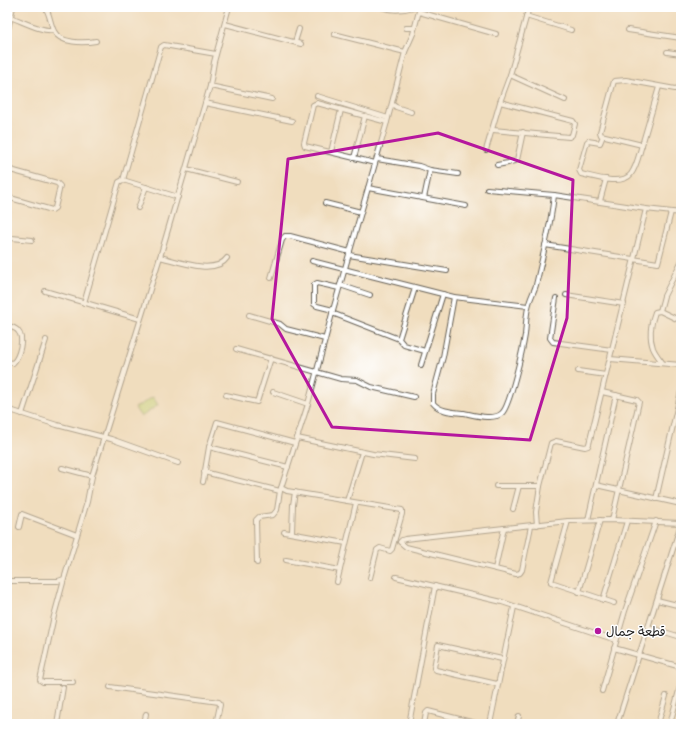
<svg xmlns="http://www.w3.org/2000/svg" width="688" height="731" viewBox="0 0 688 731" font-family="Dekko,'Playpen Sans Arabic',sans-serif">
  <rect width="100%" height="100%" fill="#fff"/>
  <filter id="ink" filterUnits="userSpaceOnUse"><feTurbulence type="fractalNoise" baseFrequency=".025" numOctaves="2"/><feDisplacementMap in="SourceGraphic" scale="8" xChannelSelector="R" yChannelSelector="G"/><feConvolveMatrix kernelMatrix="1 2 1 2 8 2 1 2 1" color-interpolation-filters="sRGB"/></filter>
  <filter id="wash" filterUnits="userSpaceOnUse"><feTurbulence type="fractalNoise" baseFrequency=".012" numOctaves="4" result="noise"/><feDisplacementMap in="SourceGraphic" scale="16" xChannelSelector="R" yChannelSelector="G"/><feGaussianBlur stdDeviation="0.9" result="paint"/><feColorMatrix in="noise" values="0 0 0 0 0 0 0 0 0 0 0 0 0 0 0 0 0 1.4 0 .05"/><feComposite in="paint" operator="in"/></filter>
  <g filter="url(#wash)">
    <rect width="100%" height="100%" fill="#f0ddbe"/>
    <path fill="#c0d578" stroke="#6e784a" d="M153,397L158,405L141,417L135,408Z"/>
  </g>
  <g filter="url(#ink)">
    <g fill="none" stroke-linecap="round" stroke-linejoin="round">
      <defs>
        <g id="street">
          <path d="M45,7C50,14 50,23 54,31C60,44 84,43 96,41"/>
          <path d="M381,7C391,11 404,10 414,7"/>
          <path d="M419,12L496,34"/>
          <path d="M526,16L571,30"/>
          <path d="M10,17C22,21 42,32 53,30"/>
          <path d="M225,24L301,44"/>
          <path d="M406,28H414"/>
          <path d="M628,30L681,38"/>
          <path d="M7,33L13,7"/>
          <path d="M334,34L405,52"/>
          <path d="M295,42L299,29"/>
          <path d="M667,52L681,54"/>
          <path d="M510,75L565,100"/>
          <path d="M210,86L272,99"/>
          <path d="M659,87L642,145L601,135L600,132L614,81L626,80L675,89L679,88L681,86"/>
          <path d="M317,96L388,118"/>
          <path d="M205,103L292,121"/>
          <path d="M392,104L396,107L411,112"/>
          <path d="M493,130L569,137L572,135L575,124L573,121L500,102"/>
          <path d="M603,136L600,143L588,141L587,142L579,170L581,174C594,177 622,186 631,174C637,166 639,154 642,145"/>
          <path d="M486,150L500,102L510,75L529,7"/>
          <path d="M331,152L341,110"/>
          <path d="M354,158L365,116"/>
          <path d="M377,159L419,166L430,170L458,174"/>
          <path d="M375,163L305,146L304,143L313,105L317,103L387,122"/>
          <path d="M497,165L508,163L517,160L523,132"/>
          <path d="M7,169L57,183L60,186L55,208L52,210L7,197"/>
          <path d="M186,169L237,182"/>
          <path d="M123,180L178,197"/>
          <path d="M368,188L466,206"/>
          <path d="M487,189L554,195"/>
          <path d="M424,198L430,170"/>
          <path d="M600,201L606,179"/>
          <path d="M325,203L361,212"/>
          <path d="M138,208L146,187"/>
          <path d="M7,240L12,238L32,240"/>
          <path d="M545,245L658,263L671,212"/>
          <path d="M349,255L447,271"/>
          <path d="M160,257C177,261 215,276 227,258"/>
          <path d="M312,261L454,297L528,306"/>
          <path d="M271,278L282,240L285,236H290L350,252"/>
          <path d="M340,285L370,295"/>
          <path d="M415,288L399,339L404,345L425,351"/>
          <path d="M45,291L140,319"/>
          <path d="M566,295L624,304"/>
          <path d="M454,297L443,357L433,394V403C440,412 454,412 464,413C474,415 494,421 502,413C510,406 523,348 525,335C526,326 526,316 528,308C529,300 534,292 536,285C543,255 551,225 554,195L646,209L681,213"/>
          <path d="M556,298L550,338L553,342L612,350"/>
          <path d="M84,303L119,182L123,180L161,47L164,45L216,54"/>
          <path d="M333,310L317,306L314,304V285L317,283L339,288"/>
          <path d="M660,311L664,296L681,262"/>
          <path d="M332,313L399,339"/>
          <path d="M249,315L280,324L286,329L325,339"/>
          <path d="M7,325C11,327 16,328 18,331C25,338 19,357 13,363L7,362"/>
          <path d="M236,349L341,379L357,380L371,387L414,397"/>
          <path d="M610,359L681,365"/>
          <path d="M662,362C659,358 655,353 653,348C649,337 651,323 655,312L660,311L681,321"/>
          <path d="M421,365L443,294"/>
          <path d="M578,371L606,375"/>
          <path d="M273,392L308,404"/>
          <path d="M602,392L637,400L639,402L612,520"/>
          <path d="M226,395L257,402L271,358"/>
          <path d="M7,409L57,425L111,439L178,463"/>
          <path d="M22,414L46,340"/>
          <path d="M297,438L373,454L415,459"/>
          <path d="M209,447L288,467"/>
          <path d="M62,468L92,476"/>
          <path d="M204,472L280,491"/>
          <path d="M203,482L209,447L217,422L295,443"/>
          <path d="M596,485L681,504"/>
          <path d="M496,486H540"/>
          <path d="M281,488L287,491L402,510V514L392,549L390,551L380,548L377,550L370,578"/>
          <path d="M656,499L681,391"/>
          <path d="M347,501L362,452"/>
          <path d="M513,509L519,486"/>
          <path d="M588,520L616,395"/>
          <path d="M568,521L551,582L614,603"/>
          <path d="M537,525L536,512L540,486L551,443L556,441L585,447L588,446L589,444L646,209"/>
          <path d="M531,526L522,570L520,573L516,574L406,547L400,542L402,540L405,539L568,521L612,520L681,523"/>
          <path d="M19,527L22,514L77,535"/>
          <path d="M284,532L346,543"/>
          <path d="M292,532L293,505L295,492"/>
          <path d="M286,560L340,570"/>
          <path d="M257,563L256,520L259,517L273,515L277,510L280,491L308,404L333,310L387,122L405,52L413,34L420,7"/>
          <path d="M495,569L504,528"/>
          <path d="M396,577L502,602L616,640"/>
          <path d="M64,579L54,616L40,680L43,682H73"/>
          <path d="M7,581H58L64,579L87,502L92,476L160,257L210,86L214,62L229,7"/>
          <path d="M337,582L356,503"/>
          <path d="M579,592L600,520"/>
          <path d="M603,600L627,521"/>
          <path d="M657,600L681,606"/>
          <path d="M648,627L681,637"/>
          <path d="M614,648L681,667"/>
          <path d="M497,684L436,670L434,668L438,645L502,659"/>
          <path d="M110,687L219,702L220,705L216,724"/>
          <path d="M602,691L625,611L656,521"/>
          <path d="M57,724L63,687"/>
          <path d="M144,724L146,714"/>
          <path d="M409,724L435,586"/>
          <path d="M424,724L426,713L428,711L479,724"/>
          <path d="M490,724L514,607"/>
          <path d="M517,724L519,716"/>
          <path d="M617,724L681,524"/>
          <path d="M658,724L666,696"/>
          <path d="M670,724L681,683"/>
        </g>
      </defs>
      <use href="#street" stroke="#666055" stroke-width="6"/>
      <use href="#street" stroke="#fff" stroke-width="4"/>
    </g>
  </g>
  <path d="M0 0H688V731H0ZM438,133L573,180L567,318L530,440L332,427L272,319L288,159Z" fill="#f0ddbe" fill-opacity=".55" fill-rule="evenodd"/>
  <path fill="none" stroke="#b5179e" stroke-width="3" stroke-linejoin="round" d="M438,133L573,180L567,318L530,440L332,427L272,319L288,159Z"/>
  <circle fill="#b5179e" stroke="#fff" stroke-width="1.5" cx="598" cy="631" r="4"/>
  <g text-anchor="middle" stroke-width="3" stroke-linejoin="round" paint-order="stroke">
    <g font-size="13" fill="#1c1c1c" stroke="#fff" text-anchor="start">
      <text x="606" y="636">قطعة جمال</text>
    </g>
  </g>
  <rect width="688" height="731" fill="none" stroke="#fff" stroke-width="24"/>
</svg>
